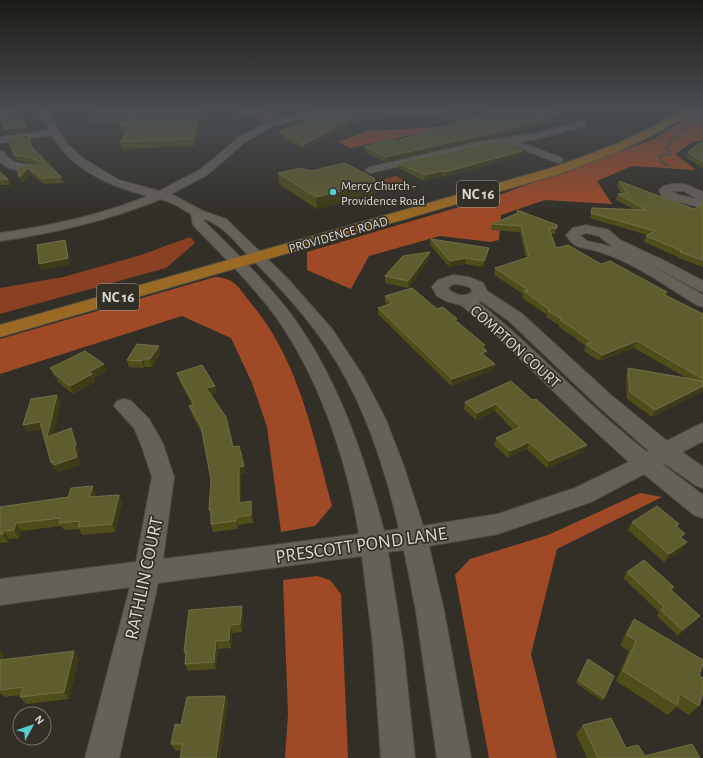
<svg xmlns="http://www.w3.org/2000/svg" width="703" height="758" viewBox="0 0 703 758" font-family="'Alegreya Sans',sans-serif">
  <rect width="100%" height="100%" fill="#322f27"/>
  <g fill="#894023">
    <path d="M396,176L410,184L398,187L380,180Z"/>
    <path d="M190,237L195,243L166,268L0,314V288L63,277L141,255Z"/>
  </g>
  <g fill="#9f4927">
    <path d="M237,109H256L280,117L267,121L237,112Z"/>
    <path d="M701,109H703V141H694L675,154L696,170L632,166L597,181L612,204L545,200L501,215L499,240L491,242L440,236L369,256L351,289L307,270V252L493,197L654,139Z"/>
    <path d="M453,126L351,148L338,142L368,131Z"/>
    <path d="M215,277C235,278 238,287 250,302C299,360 313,435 332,506L315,526L281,532L267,427L252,383L231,338L182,316L0,374V339Z"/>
    <path d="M640,493L662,497L557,549L531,654L557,758H489L455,575L470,559L548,535Z"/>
    <path d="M317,576L330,580L341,594L348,758H285L288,714L283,580Z"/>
  </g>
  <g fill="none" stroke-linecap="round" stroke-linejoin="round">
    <path fill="#4a5240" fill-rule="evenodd" d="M703,117V119C690,126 674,134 667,149L673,152L671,155L661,156L663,162L669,165V167C662,166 660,161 658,155L669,153L670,152L665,149C671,134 689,124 703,117Z"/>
    <defs>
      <g id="minor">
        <path d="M36,109H45L52,119L67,144L84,159L119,180L159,191L200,170L238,138L267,122L311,111L357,109L353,111L311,116L273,126L245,142L207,175L171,194L203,211L226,219L287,278L332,329L363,376L386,420L404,467L423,526L498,514L575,488L629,462L582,419L489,328L461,305L446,301L437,296L432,287L438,280L453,275L469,277L483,283L487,291L521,313L612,396L667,441L696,426L703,423V441L682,452L703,467V488L695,485L664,463L662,464L703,495V518L694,515L644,474L591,502L498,534L429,546L444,611L471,758H437L416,611L404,550L388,552L403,645L415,758H381L373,645L362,556L158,583L119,758H85L130,587L0,605V579L136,562L152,477L141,444L134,428L114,406L117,401L124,399L131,401L149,419L163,444L174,477L163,559L359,534C347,459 318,374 273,313C249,281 220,253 193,225L191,214L174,204L161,199C109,220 55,233 0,241V233C51,226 101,215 148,196C112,187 71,170 52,135L0,143V137L50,130ZM204,219C222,224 237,244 250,257C278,285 305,314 327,347C363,400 385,466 399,529L384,531C364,456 339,381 293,317C267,282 235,252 204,221ZM453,284C460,284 465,285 471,288L472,292C465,298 453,295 448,288ZM481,301L509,321L598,406L649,451L647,452C587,406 537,349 478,302Z"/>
        <path d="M582,121L585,122L586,124L585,126L537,139L519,142L562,158L563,160L562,162L558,163L506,143L477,148L370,173L365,170L370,167L477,142L537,133Z"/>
        <path d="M0,151L4,152C16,171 31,159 39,168L38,170C26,173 9,171 0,162Z"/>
        <path d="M672,184H684L701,191L703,192V208L671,200L662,196L659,190L664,186ZM671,191H684L697,199L679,195Z"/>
        <path d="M586,225L609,230L620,240L665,261L703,281V292L698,290L649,264L703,295V307L697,305C666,286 635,263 600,252C586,247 574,250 566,235L573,228ZM586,233L599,236L613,247L587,241L580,235Z"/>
      </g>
      <path id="major" d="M683,109H695C689,116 678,121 669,126C634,147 595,161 556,175L0,337V325L548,169C595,153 641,136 683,109Z"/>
    </defs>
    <use href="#minor" stroke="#504d46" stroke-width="2"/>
    <use href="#major" stroke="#504d46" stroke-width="2"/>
    <use href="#minor" fill="#656058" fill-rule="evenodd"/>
    <use href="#major" fill="#9a6923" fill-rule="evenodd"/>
  </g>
  <g fill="#4f4e1a">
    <path d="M81,109H204L194,146L122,149L120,142L127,131L121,130L120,124L122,123L94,122L93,116L94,115Z"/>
    <path d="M351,109H537L560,114L559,119L492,138L385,162L365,152V147L396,141L489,112L359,120L304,149L280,136L279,131L305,121V118L351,112Z"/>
    <path d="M703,142V168L686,157L688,152Z"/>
    <path d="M32,147L61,177L63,183L44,184L30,173L22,183L17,166L37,165L32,163L16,160L14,155Z"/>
    <path d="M522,151L521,156L444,177L442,176L424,181L398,168V163Z"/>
    <path d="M310,171L377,182L376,193L317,209L279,184L278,173Z"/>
    <path d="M0,172L8,179L10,185H0Z"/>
    <path d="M619,181L694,209L703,204V267L678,258V257L644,242L646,236L647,235L590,218L592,208L634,209L616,200L618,194H622L617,186Z"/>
    <path d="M517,210L557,225L555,234H551L556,248L601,264L667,292L666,296L703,314V391L652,417L627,399L626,375L628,368L687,378L634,348L599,361L584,351L586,346L577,340V339L559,327V325L546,317L547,315L522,298L523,294L494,275L495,268L526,258L520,232L491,230L492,224L517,213Z"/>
    <path d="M431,239L488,254L483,267L465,264L449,267L430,245Z"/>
    <path d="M430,252L429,259L408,288L385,283V276Z"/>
    <path d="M385,296L437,309L457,322L484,348L486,357L493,370L451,386L378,314V308L388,305L385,302Z"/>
    <path d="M161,353L152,367H145L144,368L129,367L127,360Z"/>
    <path d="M50,368L107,371L94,378L95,382L73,394L58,382L57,378L54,376Z"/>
    <path d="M177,373L215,386L216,393L211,395L233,447L244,466L245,473L241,474V502L253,509V523L238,525V529L213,532L211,524V518L209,510L211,480L202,433L193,417L189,406L192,405L179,380Z"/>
    <path d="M511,381L584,452L547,468L527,449L508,458L494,445L496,438L513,430L495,411L476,420L464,409L465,402Z"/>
    <path d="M96,494V497L119,495L122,503L115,532L82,535L79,529L64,530L61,526L21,531L19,538L9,539L8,542L0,543V507Z"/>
    <path d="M632,522L679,524L677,527L682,539V550L664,562L628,530Z"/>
    <path d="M627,572L674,587L671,590L700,616L695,621L678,636L657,616L659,612L623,578Z"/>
    <path d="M243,613L242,632L232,633L231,648L218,649L216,669L188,671L185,664L186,657L184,652Z"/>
    <path d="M634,619L699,676V706L689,715L676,707L668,715L616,681L629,651L620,646L627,630Z"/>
    <path d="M0,650L4,655L3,659L79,658L69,699L26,704L20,697L21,695L5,697L1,694H0Z"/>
    <path d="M588,659L604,698L602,701L576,683Z"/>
    <path d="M225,696L228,703L220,758H180L182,751L175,750L171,744L181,725Z"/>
    <path d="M583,725L626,748L645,756L700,758H587L576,734Z"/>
  </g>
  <g fill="#3d3c17">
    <path d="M201,109H204L194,146L193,139Z"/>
    <path d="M560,114L559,119L492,138L385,162V157Z"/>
    <path d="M359,115V120L304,149V144Z"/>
    <path d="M0,120H2L4,125H0Z"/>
    <path d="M26,127L27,132L7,134L5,129Z"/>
    <path d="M522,151L521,156L444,177L445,172Z"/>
    <path d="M28,168L30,173L22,183L19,177Z"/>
    <path d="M442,171V176L424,181L425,175Z"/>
    <path d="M375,179V182H377L376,193L317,209L316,197Z"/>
    <path d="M65,240L67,246L70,265L41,270L39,264Z"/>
    <path d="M489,248L488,254L483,267L484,261Z"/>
    <path d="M430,252L429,259L408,288V281Z"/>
    <path d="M466,258L465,264L449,267L450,261Z"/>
    <path d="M637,341L634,348L599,361L602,355Z"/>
    <path d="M159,346L161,353L152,367L150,359Z"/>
    <path d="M487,351L486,357L481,353Z"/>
    <path d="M143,359L145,367L144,368L142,361Z"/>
    <path d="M104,364L107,371L94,378L95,382L73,394L70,386L89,372Z"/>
    <path d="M495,364L493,370L451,386L452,379Z"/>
    <path d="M215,386L216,393L208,396L206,388Z"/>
    <path d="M703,386V391L652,417L655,410Z"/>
    <path d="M57,395L61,402L51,445L47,437Z"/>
    <path d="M496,404L495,411L476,420L477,413Z"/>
    <path d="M40,422L44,430L27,432L23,425Z"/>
    <path d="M71,428L74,436L80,453L77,454L81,465L58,473L56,470L55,471L51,463L74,446Z"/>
    <path d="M529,442L527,449L508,458L510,451Z"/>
    <path d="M587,445L584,452L547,468L549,461Z"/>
    <path d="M244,466L245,473L241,474V510L239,503V467Z"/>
    <path d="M93,486L96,494L93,505L89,497Z"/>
    <path d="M119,495L122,503L115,532L112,524Z"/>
    <path d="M251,501L253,509V523L251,515Z"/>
    <path d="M236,517L238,525V529L236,521Z"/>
    <path d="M16,523L21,531L19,538L14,530Z"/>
    <path d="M3,531L9,539L8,542L3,534Z"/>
    <path d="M687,542L682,550L664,562L669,554Z"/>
    <path d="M242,606L243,613L242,632L240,624Z"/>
    <path d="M700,616L695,621L678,636L682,630Z"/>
    <path d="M230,625L232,633L231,648L229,640Z"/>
    <path d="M216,641L218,649L216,669L214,662Z"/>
    <path d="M0,650L4,655L0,667Z"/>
    <path d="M74,651L79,658L69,699L64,692Z"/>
    <path d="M225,696L228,703L220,758H216Z"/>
  </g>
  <g fill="#5e5d2e" stroke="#727048">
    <path d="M0,109H19L26,127L5,129L2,120H0Z"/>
    <path d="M92,109H201L193,139L120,142L130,125L120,124L132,116H93L98,112Z"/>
    <path d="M352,109H467L359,115L304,144L279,131L308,120L305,118L354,112Z"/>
    <path d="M490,109H537L560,114L493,133L385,157L365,147L392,139L396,141L490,112Z"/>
    <path d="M28,135L32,147L61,177L42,178L28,168L19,177L17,166H36L39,162L30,157L14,155L8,138Z"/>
    <path d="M496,141L522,151L445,172L442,171L425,175L398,163Z"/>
    <path d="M701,142H703V162L688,152Z"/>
    <path d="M345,163L375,179H372L377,182L316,197L278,173L301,168L310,171Z"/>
    <path d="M0,172L8,179H0Z"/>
    <path d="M619,181L694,209L703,204V260L680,252L682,251L646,236L655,231L591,213L592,208L646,210L618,194L627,193Z"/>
    <path d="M517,210L557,225V228H549L556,248L568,245L601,264L610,261L667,292L663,294L703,314V379L637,341L602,355L586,344L592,342L579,333H580L560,320L562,319L548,311L550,310L524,291L528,290L495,268L529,257L521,226L492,224L518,213Z"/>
    <path d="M431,239L489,248L484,261L466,258L450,261Z"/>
    <path d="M65,240L68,258L39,264L37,245Z"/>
    <path d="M430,252L408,281L385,276L403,256Z"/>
    <path d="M412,288L437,309L443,307L457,319L455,320L485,345L482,346L487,351L481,353L495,364L452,379L378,308L393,303L385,296Z"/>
    <path d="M137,344L159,346L150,359H143L142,361L127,360Z"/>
    <path d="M85,351L104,364L89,372L92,374L70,386L55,374H56L50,368Z"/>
    <path d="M202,365L215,386L206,388L226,417L233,447L239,446L244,466L239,467V503L251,501V515L236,517V521L211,524V510H209L211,480L201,426L191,409L189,406L194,404L177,373Z"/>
    <path d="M628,368L703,381V386L655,410L630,392Z"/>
    <path d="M511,381L532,400L536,399L587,445L549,461L529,442L510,451L496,438L520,427L496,404L477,413L465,402Z"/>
    <path d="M57,395L47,437L71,428L76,445L74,446L77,457L54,465L53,462L51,463L40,422L23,425L31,399Z"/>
    <path d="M93,486L89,497L119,495L112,524L78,527L80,521L59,523L61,518L16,523L14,530L3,531V534H0V507L68,497L71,488Z"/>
    <path d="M657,506L679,524L676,526L685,534L680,537L687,542L669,554L632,522Z"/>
    <path d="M644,560L674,587L670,589L700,616L682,630L661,610L664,607L627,572Z"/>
    <path d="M242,606L240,624L230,625L229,640L216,641L214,662L185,664L186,652H184L189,610Z"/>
    <path d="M634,619L703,660V663L699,676L703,678V692L699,706L680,694L677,705L623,671L636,641L627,635Z"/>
    <path d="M74,651L64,692L20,697L23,687L0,690V660Z"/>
    <path d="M588,659L614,676L604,698L578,680Z"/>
    <path d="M225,696L216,758H180L183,744H171L175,724L181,725L187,697Z"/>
    <path d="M611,718L626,748L638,745L645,756L692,744L700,758H598L583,725Z"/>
  </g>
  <linearGradient id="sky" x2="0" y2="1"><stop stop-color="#1c1a15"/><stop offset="0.51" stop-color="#494d52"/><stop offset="1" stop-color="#494d52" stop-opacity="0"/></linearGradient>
  <rect width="703" height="215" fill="url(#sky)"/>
  <circle fill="#52cdd0" stroke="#322f27" stroke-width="1.5" cx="333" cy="192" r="4"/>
  <g text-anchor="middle" stroke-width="3.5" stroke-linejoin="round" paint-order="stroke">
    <g font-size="13" fill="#dad8d3" stroke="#322f27" text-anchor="start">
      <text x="341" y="190">Mercy Church -<tspan x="341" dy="15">Providence Road</tspan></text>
    </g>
    <g font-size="13" fill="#dad8d3" stroke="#322f27">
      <text transform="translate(338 234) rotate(-16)" y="5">PROVIDENCE ROAD</text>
    </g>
    <g fill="#322f27" stroke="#a8a59f" stroke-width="1">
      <rect x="457" y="181" width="42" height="26" rx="3"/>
      <rect x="97" y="284" width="42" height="26" rx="3"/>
    </g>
    <g font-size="15" font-weight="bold" fill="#dad8d3">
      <text x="478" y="199">NC 16</text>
      <text x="118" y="302">NC 16</text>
    </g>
    <g font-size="16" fill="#dad8d3" stroke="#322f27">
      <text transform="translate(516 346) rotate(42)" y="6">COMPTON COURT</text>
    </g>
    <g font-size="19" fill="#dad8d3" stroke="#322f27">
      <text transform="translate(361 544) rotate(-8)" y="7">PRESCOTT POND LANE</text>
      <text transform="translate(143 578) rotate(-78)" y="7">RATHLIN COURT</text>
    </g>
  </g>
  <g transform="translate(32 726) rotate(50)"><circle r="19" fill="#322f27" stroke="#75736c"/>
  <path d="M0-3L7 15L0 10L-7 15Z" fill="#52cdd0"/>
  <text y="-6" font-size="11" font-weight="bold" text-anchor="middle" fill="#dad8d3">N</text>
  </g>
</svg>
